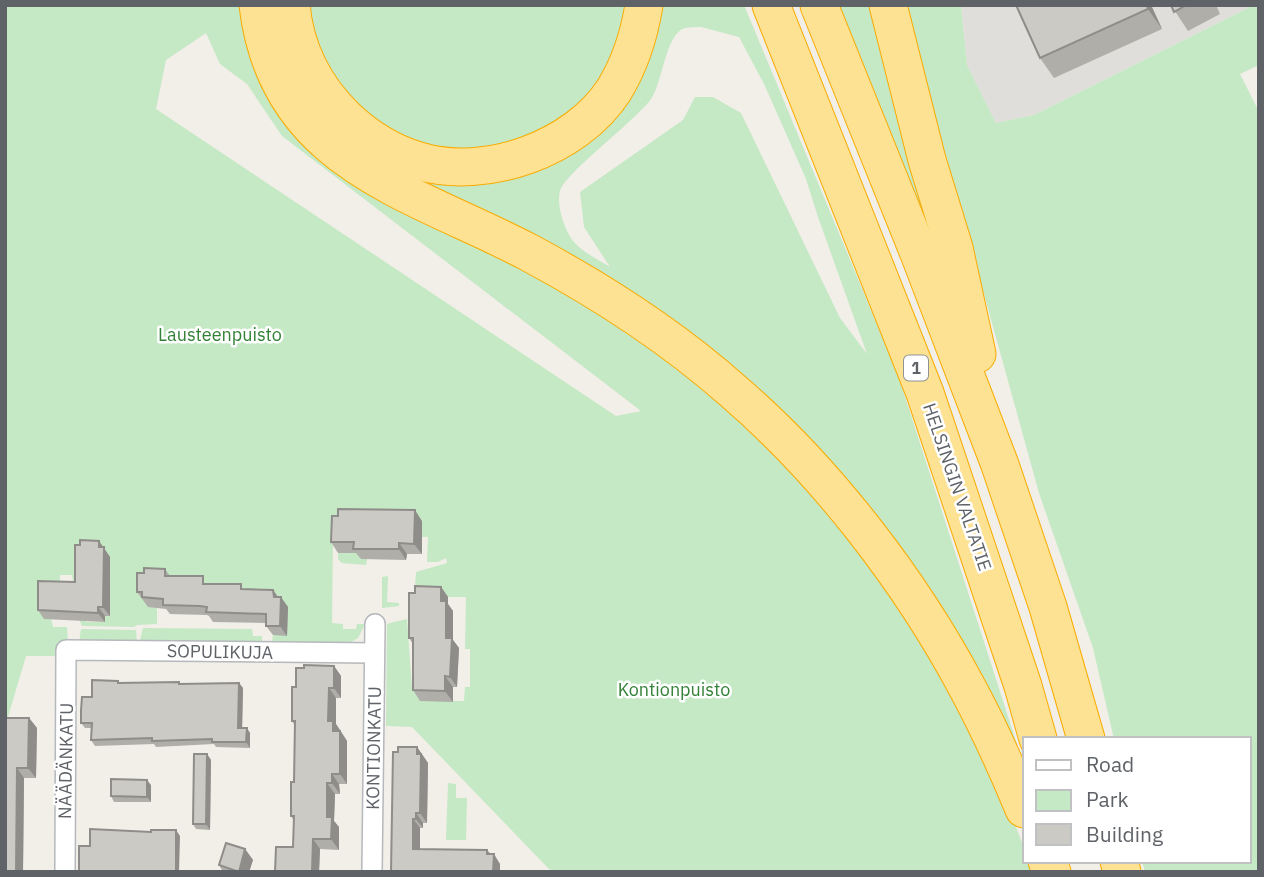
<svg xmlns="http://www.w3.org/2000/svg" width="1264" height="877" viewBox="0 0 1264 877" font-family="'IBM Plex Sans',sans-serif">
  <rect width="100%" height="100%" fill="#f1efe8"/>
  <path fill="#e0deda" d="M961,5H1254L1034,115L996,123L967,65Z"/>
  <g fill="#c5e8c5" fill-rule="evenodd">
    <path d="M5,5H245L244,14L488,247L682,364L818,492L917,629L995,773L1024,848V861H1029L1033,872H556L549,869L412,727L386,726L387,624L390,623L407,619L412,689L415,693L420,694V701H464L465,687H470V649H465L466,597H441L414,604L416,572L447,563L446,558L438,562H427L428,537L333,535L332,623L343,624V629H356L357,624H365L358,638L348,644L272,642L273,635L288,608L148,602L157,607V624L137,625L134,627L82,626L79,619L86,617V622H104L105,616H110V557L78,582L73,583L72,575H60V591L51,619L53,627H67L68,643L59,642V651H55V656H26L5,727ZM206,33L220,64L247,84L282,136L641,411L616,416L156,109L166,60Z"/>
    <path d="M305,5H633L600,84L572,113L541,135L482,150H441L381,130L332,87Z"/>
    <path d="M655,5H744L898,375L1024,766L795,435L375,168L378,155L538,161ZM701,27L739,37L765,86L806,179L818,217L867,354L840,318L741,113L713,97H695L683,120L580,192L584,227L610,267C599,260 582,252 574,242C565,232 556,205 560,191C565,173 634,122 651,99C663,82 665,34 685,28C690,27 696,27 701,27Z"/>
    <path d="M836,5H879L939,255Z"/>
    <path d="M904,5H961L967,65L996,123L1034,115L1254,5H1259V65L1240,74L1259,112V872H1145L1142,861H1248V739H1114L1093,648L1039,493Z"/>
    <path d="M338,553H361L367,559L366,565L342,563L338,559Z"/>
    <path d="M388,576L387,602L399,603V606L382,608V577Z"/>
    <path d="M143,628L252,629L253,636H262V646L139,644Z"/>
    <path d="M81,629L136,630L137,644L79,643Z"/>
    <path d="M448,783L456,784V798H467L466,840H446Z"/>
  </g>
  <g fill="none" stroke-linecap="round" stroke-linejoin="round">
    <defs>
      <g id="minor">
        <path d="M65,872L66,650L374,653"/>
        <path d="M372,872L375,624"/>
      </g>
      <g id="motorway">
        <path d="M258,5C276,162 409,190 528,252C601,291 671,336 733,391C826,471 910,580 968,689C989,728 1007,768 1024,809"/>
        <path d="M291,5C295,49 315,88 346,118C367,138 392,153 419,161C485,181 576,149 614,90C630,64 639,36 644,5"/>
        <path d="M771,5L925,393L1023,686L1038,739"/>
        <path d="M819,5L920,256L1000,465L1048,607L1086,739"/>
        <path d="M888,5L927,160L954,248L977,354"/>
        <path d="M1047,861L1052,872"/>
        <path d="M1119,861L1122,872"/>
      </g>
    </defs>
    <use href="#minor" stroke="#b5b8bc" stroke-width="22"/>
    <use href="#motorway" stroke="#f9ab00" stroke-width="39"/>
    <use href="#minor" stroke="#fff" stroke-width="19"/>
    <use href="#motorway" stroke="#fde293" stroke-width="37"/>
  </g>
  <g fill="#afaea9">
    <path d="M1151,5L1162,29L1054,78L1040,58Z"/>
    <path d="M1171,5H1216L1220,14L1188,31Z"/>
    <path d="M422,521V554H407L406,560L361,559L356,553H338L331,542Z"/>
    <path d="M99,541L110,557V616H105V622L44,619L38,610L75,582L80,545Z"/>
    <path d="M165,569L170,576L208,584L244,589L273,590L278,597L288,607L287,636L273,635L266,626V623L213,622L209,616L207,615L170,614L166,609L148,607L137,592L144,573Z"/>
    <path d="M441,587L448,597V604L453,611V640L459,648L457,687H453V702L420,701L413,690V644L409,638L415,593Z"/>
    <path d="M334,666L341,676V698H336V724L347,741V784H339L340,794H335L334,821L339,827V850L320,849L319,872H275L293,847L294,821L291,816L294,782L295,726L292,721L296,687L304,668Z"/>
    <path d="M119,683L180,684L239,683L243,688L242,728L250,733V748L216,747L214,744L156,747L154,744L95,746L91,740L92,728H85L81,723L92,697Z"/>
    <path d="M5,718H29L37,728L36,778H24L23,872H5Z"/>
    <path d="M417,747L428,763L427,823H423V828H420V849L487,850L500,864L391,872L398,752Z"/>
    <path d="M207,754L211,760L210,830L196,829L193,824Z"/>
    <path d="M151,785V802H114L111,796Z"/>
    <path d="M245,849L253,860L249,872H223L219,865Z"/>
  </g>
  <g fill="#8f8d8a">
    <path d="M1147,5H1151L1162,29L1148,9Z"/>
    <path d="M415,510L422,521V554L414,544Z"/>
    <path d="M99,541L110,557V616L103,607Z"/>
    <path d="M399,543L407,554L406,560L399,549Z"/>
    <path d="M441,587L448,597V604L453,611V640L459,648L457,687L450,677L441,601Z"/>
    <path d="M273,590L280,600L281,597L288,607L287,636L280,626Z"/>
    <path d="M98,607L105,616V622L98,613Z"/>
    <path d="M334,666L341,676V698L334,688Z"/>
    <path d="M445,676L453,687V702L445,691Z"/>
    <path d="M239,683L243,688L242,733L238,728Z"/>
    <path d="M329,688L336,698V724L347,741V784L340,774L333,731L328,721Z"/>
    <path d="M29,718L37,728L36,778L28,768Z"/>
    <path d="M247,728L250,733V748L246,742Z"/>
    <path d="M417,747L428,763L427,823L420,813Z"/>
    <path d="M207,754L211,760L210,830L206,824Z"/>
    <path d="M17,768L24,778L23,872H16Z"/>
    <path d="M332,774L339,784L340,794L332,783Z"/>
    <path d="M147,780L151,785V802L147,797Z"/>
    <path d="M327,783L335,794L334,821L339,827V850L331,839L327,817Z"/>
    <path d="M416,813L423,823V828L416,819Z"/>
    <path d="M413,819L420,828V858L413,849Z"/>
    <path d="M176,830L180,836L179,872H176Z"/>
    <path d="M313,839L320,849L319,872H312Z"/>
    <path d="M245,849L253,860L249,872H239Z"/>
    <path d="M487,850L494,859V854L500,864V872H493L487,854Z"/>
  </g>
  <g fill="#cccac5" stroke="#8f8d8a" stroke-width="2">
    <path d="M1016,5H1147L1148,9L1040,58Z"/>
    <path d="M1171,5H1186L1174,12Z"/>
    <path d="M338,509L415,510L414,544L399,543V549H353L354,542H331L332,516H338Z"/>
    <path d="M80,540L99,541V547H104L103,607H98V613L38,610V581L75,582V545H80Z"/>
    <path d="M144,568L165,569V576H203V584H241V589L273,590L274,597H281L280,626H266V614L206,612L207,607L200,606L163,605V599L142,597V592H137V573H144Z"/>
    <path d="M415,586L441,587V601H446V638H452L450,677L445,676V691L413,690V638H409V593H415Z"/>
    <path d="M304,665L334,666V688H329L328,721H333V731H340V774H332V783H327V817H332L331,839H313L312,872H275L276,847H293L294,816H291V782H294L295,721H292V687H296V668H304Z"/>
    <path d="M92,680L118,681V683L179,682V684L239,683L238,728H247L246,742H212V739L152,741V738L91,740L92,723H81V710L82,697H92Z"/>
    <path d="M5,718H29L28,768H17L16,872H5Z"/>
    <path d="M398,747H417V754H421L420,813H416V819H413V849L487,850V854H494L493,872H391L393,752H398Z"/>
    <path d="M194,754H207L206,824H193Z"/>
    <path d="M111,779L147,780V797L111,796Z"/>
    <path d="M90,829L151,832V830H176V872H79V846H90Z"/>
    <path d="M226,843L245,849L239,872L219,865Z"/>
  </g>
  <g text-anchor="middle" stroke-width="5" stroke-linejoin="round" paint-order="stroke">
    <rect fill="#fff" stroke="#8f9295" stroke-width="2" x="904" y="355.5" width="24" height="25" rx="5"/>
    <g font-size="16" font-weight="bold" fill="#5f6368">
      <text x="916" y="374">1</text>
    </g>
    <g font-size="18" fill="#348238" stroke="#fff">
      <text x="220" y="341">Lausteenpuisto</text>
      <text x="674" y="696">Kontionpuisto</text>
    </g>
    <g font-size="18" fill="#5f6368" stroke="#fff">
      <text transform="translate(957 487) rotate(71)" y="6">HELSINGIN VALTATIE</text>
      <text transform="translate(220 652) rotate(1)" y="6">SOPULIKUJA</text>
      <text transform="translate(374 748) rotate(-89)" y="6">KONTIONKATU</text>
      <text transform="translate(66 761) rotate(-89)" y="6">NÄÄDÄNKATU</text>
    </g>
  </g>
  <rect width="1264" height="877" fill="none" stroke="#5f6368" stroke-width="14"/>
  <rect x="1023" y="737" width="228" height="126" fill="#ffffff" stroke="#bfc1c3" stroke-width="2"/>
  <rect x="1036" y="760" width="35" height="10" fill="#ffffff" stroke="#bfc1c3" stroke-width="2"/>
  <text x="1086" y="772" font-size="21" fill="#5f6368">Road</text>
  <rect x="1036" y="790" width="35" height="21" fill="#c5e8c5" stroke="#bfc1c3" stroke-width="2"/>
  <text x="1086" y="807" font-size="21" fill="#5f6368">Park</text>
  <rect x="1036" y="824" width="35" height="21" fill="#cccac5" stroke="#bfc1c3" stroke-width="2"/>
  <text x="1086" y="842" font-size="21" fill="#5f6368">Building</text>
</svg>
